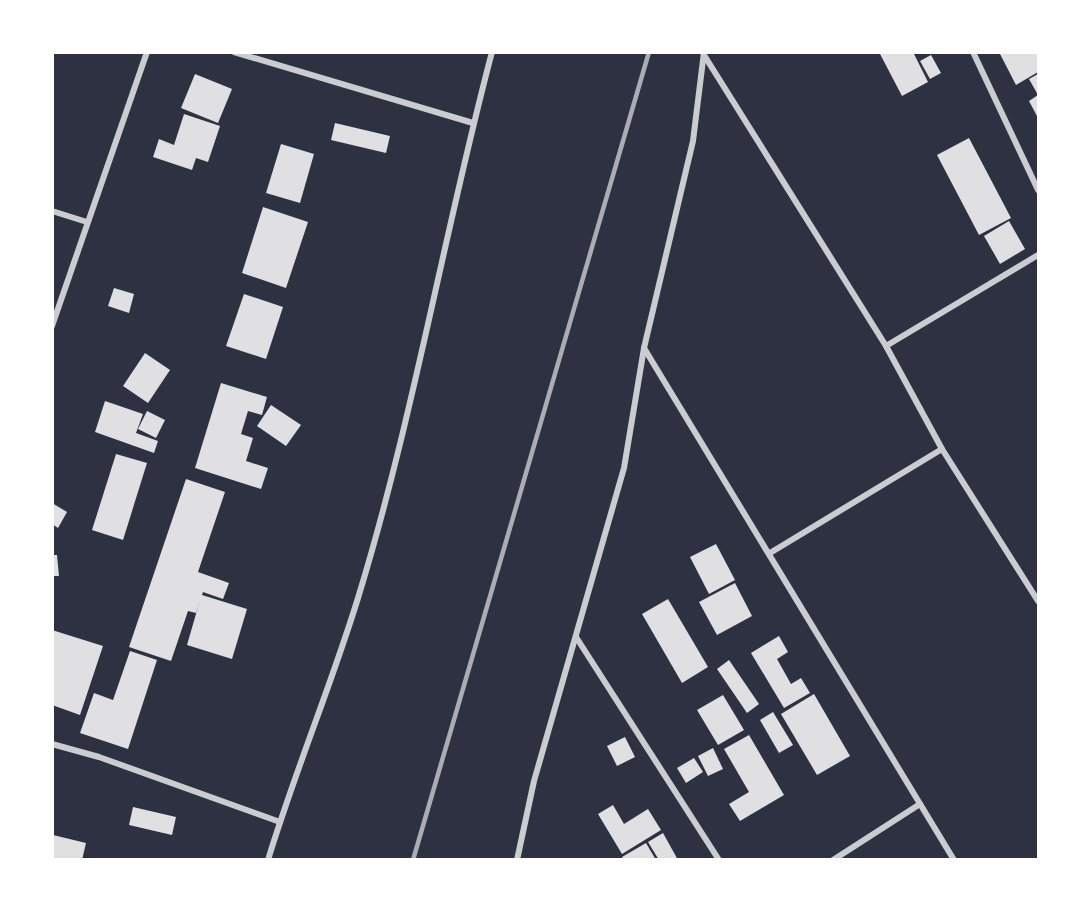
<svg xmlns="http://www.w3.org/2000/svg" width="1091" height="912" viewBox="0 0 1091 912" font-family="Roboto,sans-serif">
  <rect width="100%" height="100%" fill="#2d3142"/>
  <g fill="#e0e0e3">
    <path d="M879,52H913L928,82L902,96Z"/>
    <path d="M999,52H1038V72L1016,85Z"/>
    <path d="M931,55L941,73L930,79L920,61Z"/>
    <path d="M195,74L232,89L218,123L181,108Z"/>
    <path d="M1038,74V118L1029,101L1038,95L1029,79Z"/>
    <path d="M184,114L220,126L208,162L196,158L192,170L153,157L159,139L174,145Z"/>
    <path d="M335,123L390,136L386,153L331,140Z"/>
    <path d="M969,138L1011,218L979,235L937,155Z"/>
    <path d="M281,144L314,154L300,203L266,193Z"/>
    <path d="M263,207L308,222L286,288L242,273Z"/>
    <path d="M1009,221L1025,249L1000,264L984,236Z"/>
    <path d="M114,288L134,294L129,313L108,306Z"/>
    <path d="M244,294L283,307L266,359L226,346Z"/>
    <path d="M145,353L170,370L148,403L123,386Z"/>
    <path d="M221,383L267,397L262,415L248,411L241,434L253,438L246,461L268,468L261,489L195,468Z"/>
    <path d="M105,401L143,414L136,433L158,441L154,453L95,432Z"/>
    <path d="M271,405L301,425L286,446L257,426Z"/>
    <path d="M147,411L165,420L156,438L138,429Z"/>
    <path d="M116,454L147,463L123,540L92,530Z"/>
    <path d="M186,479L225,492L198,572L229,583L223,599L203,592L202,595L247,609L232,659L187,645L200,600L196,613L188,611L171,661L129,647Z"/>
    <path d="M52,503L67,512L58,528L52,524Z"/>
    <path d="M716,544L735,580L709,594L690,557Z"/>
    <path d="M52,555H57L59,576H52Z"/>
    <path d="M735,583L752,616L717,635L699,602Z"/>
    <path d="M668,599L708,667L682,683L642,614Z"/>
    <path d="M52,630L103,646L80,715L52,705Z"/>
    <path d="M779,636L788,652L777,659L791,684L801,678L810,693L784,708L751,653Z"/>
    <path d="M130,651L157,660L128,749L80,733L94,693L113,700Z"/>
    <path d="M729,660L759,704L747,713L717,669Z"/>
    <path d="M814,694L850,756L817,775L781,714Z"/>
    <path d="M723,695L744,730L718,745L697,710Z"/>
    <path d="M773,712L793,745L779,753L760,720Z"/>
    <path d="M749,735L784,795L740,821L729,804L749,792L724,749Z"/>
    <path d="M625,737L635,757L617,766L607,746Z"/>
    <path d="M713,748L723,769L708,776L698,756Z"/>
    <path d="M694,758L703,772L686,783L677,768Z"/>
    <path d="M613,805L624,824L648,809L661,830L622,854L598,814Z"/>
    <path d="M133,807L176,817L172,835L129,825Z"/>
    <path d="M663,833L678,860H659L648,842Z"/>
    <path d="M53,835L86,843L82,860H52Z"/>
    <path d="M646,843L656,860H624L622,857Z"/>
  </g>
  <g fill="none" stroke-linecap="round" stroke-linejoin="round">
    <g stroke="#caccd0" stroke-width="6">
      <path d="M234,52L473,123"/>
      <path d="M973,52L1038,190"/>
      <path d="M704,55L886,346L942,449L1038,601"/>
      <path d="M52,211L87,222"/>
      <path d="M52,326L147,52"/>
      <path d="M886,346L1038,255"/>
      <path d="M644,348L954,860"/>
      <path d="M770,553L942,449"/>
      <path d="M576,637L719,860"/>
      <path d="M52,744L99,757L280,822"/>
      <path d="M268,860C295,771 331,686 358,598C413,419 444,233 492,52"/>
      <path d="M517,860L534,781L624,468L644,348L693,141L704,52"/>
      <path d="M833,860L920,804"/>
    </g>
    <path stroke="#abadb3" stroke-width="4.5" d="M413,860L649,52"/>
  </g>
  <rect width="1091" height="912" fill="none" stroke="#ffffff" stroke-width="108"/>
</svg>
